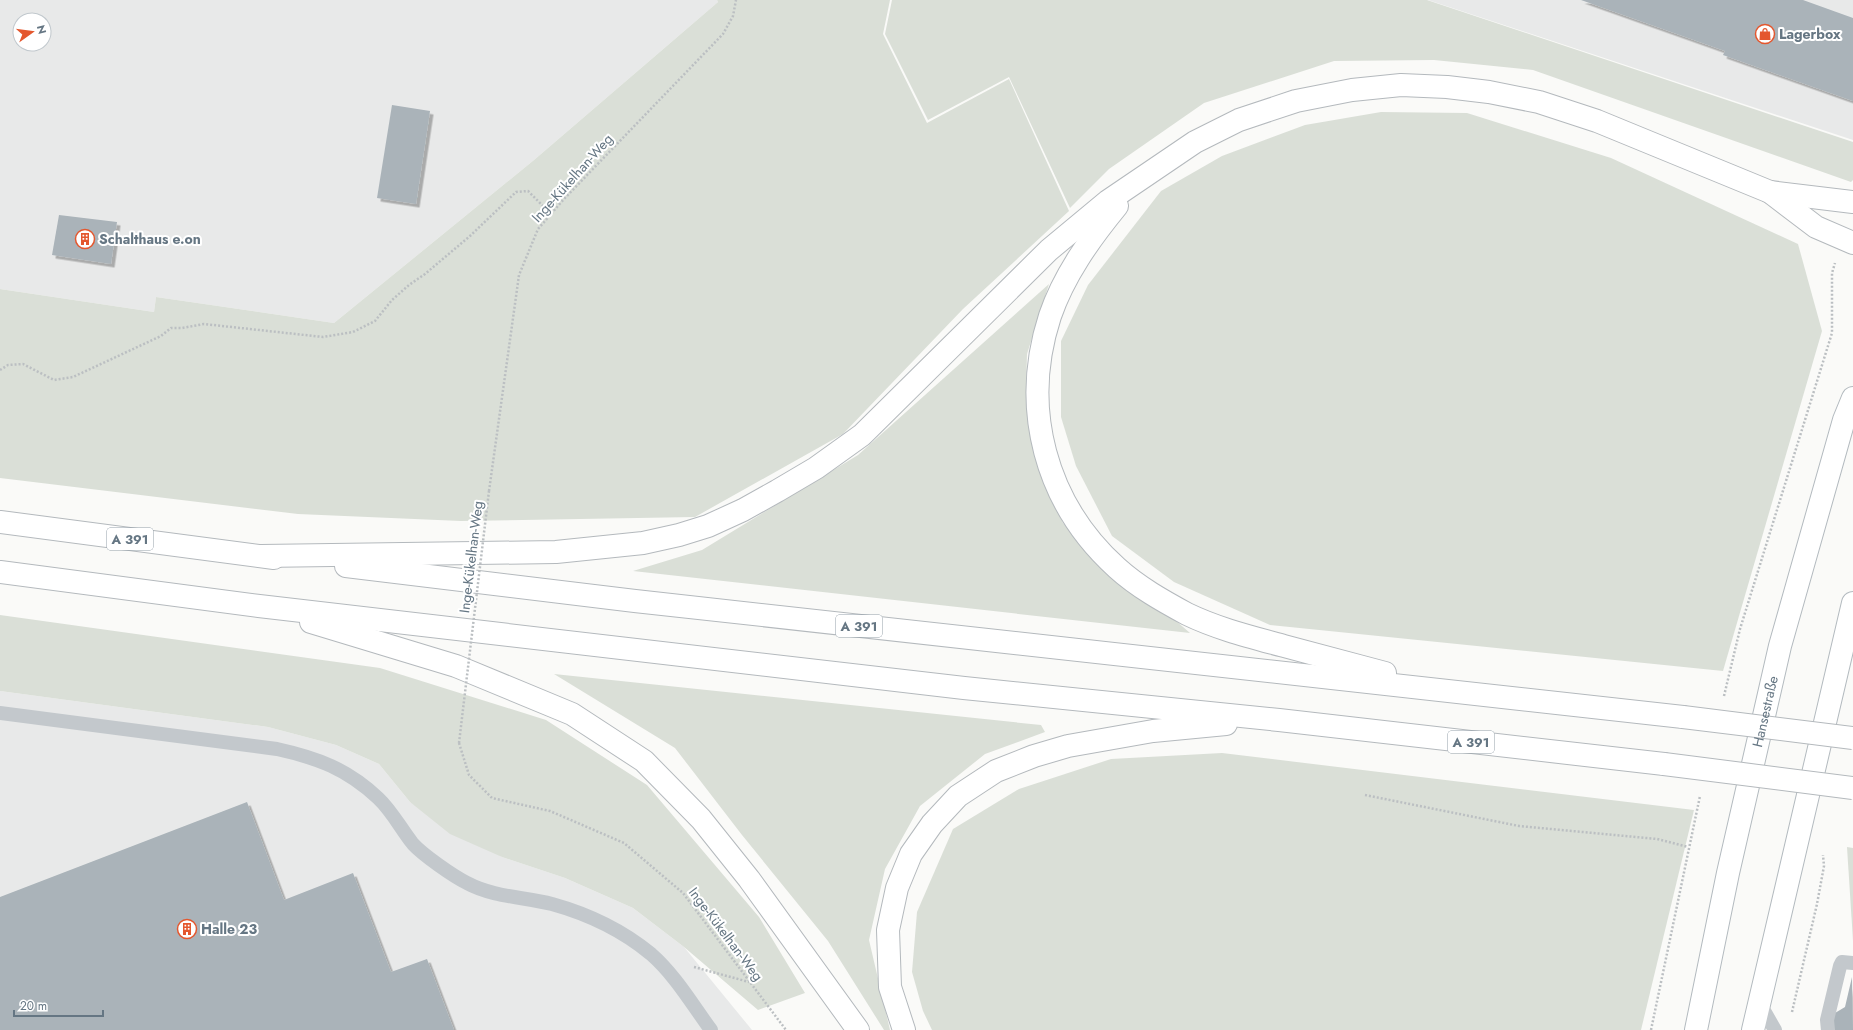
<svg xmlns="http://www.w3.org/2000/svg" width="1853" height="1030" viewBox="0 0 1853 1030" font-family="Jost,sans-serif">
  <defs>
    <filter id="shadow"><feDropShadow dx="3.5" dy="3.5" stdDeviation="0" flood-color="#0004"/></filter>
  </defs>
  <rect width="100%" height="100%" fill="#fafaf8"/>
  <g fill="#e8e9e9" fill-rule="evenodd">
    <path d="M0,0H717L718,2L534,160L334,323L156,297L154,312L0,289ZM20,20H44V44H20Z"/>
    <path d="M1428,0H1853V140Z"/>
    <path d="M0,691L268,727L336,745L379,764L410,802L502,857L565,878L633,908L684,947L752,1030H0Z"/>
  </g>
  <g fill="#dadfd7">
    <path d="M717,0H890L883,34L927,123L1009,79L1069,211L963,309L843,434L695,517L461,521L298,514L0,478V289L154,312L156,297L334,323L534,160L718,2Z"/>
    <path d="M892,0H1427L1853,142V180L1851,182L1533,70L1434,60L1334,61L1204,103L1109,169L1070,208L1009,77L928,120L885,34Z"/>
    <path d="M1381,112L1467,113L1611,158L1798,244L1822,331L1723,671L1270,625L1174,582L1112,536L1076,466L1061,417V341L1088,285L1161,191L1222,156L1305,125Z"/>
    <path d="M1049,284L1027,354L1026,391L1035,458L1063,523L1190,633L633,571L702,550L858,455Z"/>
    <path d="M0,615L380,668L546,720L647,785L759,917L805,993L758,1010L684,947L633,908L565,878L502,857L450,834L410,802L379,764L336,745L268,727L0,691Z"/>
    <path d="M554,674L1041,725L1045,732L985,754L920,806L885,869L869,940L890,1030H884L828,941L742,835L675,748Z"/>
    <path d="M1222,753L1694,810L1641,1030H932L923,1011L912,972L917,912L953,829L1019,789L1111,759Z"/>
    <path d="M1847,847L1853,848V941Z"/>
  </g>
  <g fill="#aab3b9" filter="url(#shadow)">
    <path d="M1581,0H1803L1853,18V101L1723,55L1725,51Z"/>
    <path d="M392,105L430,111L416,204L377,198Z"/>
    <path d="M59,215L117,222L111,264L52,255Z"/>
    <path d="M247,802L284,900L353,873L391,972L427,959L454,1030H0V897Z"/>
    <path d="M1852,977L1853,1030H1834L1831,1026L1835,1013L1845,1007Z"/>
  </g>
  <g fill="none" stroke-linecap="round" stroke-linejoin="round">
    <defs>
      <g id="secondary">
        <path id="s1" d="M1696,1030L1728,873L1780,646L1844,420L1853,398"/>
        <path d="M1753,1030L1853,603"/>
      </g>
      <g id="motorway">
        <path d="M1770,192L1853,202"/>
        <path d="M1117,206C1090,239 1064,275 1050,316C1020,408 1045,503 1117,568C1138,587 1163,601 1187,614C1218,629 1251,637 1284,646C1318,655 1352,664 1385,673"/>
        <path d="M0,522L274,558"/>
        <path d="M261,556L556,552L643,543L679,535L708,526L743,510L777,491L816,468L862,435L1049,250L1108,201L1195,142L1239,120L1296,101L1352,90L1401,85L1447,87L1489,92L1539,102L1597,121L1770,192L1816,227L1853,243"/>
        <path d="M346,566L635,601L1683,717"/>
        <path d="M0,572L259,606L964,688L1279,720L1664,764"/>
        <path d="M311,622L456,666L572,714L644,761L701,819L749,879L858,1030"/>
        <path d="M904,1030L890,987L888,930L897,888L911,854L932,824L958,796L996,771L1034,756L1068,746L1153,731L1226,724"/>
      </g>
    </defs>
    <use href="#secondary" stroke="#b3babf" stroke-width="24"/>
    <use href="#motorway" stroke="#b4b9bd" stroke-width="24"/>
    <g stroke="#bbbfc2" stroke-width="2.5" stroke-dasharray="2 2" stroke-linecap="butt">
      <path d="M0,370L8,365L23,364L54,380L73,377L161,336L171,328H182L204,324L323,337L353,332L375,321L392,300L409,285L425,274L470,236L516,192L528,191L551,214"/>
      <path d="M489,491L519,275L538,229L564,199L723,34L733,16L736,0"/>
      <path d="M1724,696L1740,629L1832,333V273L1835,263"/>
      <path d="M459,743L469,775L492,798L550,811L624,843L683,893L786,1030"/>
      <path d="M1365,795L1519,826L1657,839L1688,847"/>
      <path d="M694,967L749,982"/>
      <path d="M1792,1012L1817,904L1824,866L1823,855"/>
      <path d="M1651,1030L1700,796"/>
    </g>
    <g stroke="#c3c8cc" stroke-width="14">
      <path d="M0,713L277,749C318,758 347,769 378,798C392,811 401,829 413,844C423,855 453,876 467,883C493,897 524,897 552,904C588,914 622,930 651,954C675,975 692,1004 711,1030"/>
      <path d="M1759,1002L1775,1030"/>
      <path d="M1828,1030L1827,1020L1840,966L1842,962L1853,963"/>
    </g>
    <use href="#secondary" stroke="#fff" stroke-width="22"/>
    <use href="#motorway" stroke="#fff" stroke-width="22"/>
    <defs>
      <g id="motorway-bridge">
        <path d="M1683,717L1853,738"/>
        <path d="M1664,764L1853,788"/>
      </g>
    </defs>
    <use href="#motorway-bridge" stroke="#b4b9bd" stroke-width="24" stroke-linecap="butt"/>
    <path stroke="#bbbfc2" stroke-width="2.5" stroke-dasharray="2 2" stroke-linecap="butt" d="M459,743L489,491"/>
    <use href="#motorway-bridge" stroke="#fff" stroke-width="22"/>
  </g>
  <defs>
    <symbol id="shop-ring" viewBox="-11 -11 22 22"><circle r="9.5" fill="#fff" stroke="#e4572e" stroke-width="1.5"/><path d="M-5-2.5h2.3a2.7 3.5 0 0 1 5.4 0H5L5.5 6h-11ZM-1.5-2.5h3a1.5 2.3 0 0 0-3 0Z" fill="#e4572e"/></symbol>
    <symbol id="building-ring" viewBox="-11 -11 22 22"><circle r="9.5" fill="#fff" stroke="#e4572e" stroke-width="1.5"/><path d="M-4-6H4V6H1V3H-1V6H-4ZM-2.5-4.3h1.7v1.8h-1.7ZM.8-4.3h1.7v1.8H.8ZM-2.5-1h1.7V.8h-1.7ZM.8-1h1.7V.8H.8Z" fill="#e4572e"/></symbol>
  </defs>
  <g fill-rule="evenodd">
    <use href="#shop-ring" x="1754" y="23" width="22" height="22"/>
    <use href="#building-ring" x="74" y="228" width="22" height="22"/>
    <use href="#building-ring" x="176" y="918" width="22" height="22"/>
  </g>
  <g text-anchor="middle" stroke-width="4" stroke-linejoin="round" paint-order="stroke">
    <g fill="#fff" stroke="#939fa8" stroke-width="1">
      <rect x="107" y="528" width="46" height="22" rx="3"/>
      <rect x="836" y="615" width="46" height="22" rx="3"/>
      <rect x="1448" y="731" width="46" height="22" rx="3"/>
    </g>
    <g font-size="13" font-weight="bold" fill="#657683">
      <text x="130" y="544">A 391</text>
      <text x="859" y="631">A 391</text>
      <text x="1471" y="747">A 391</text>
    </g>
    <g font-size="14" font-weight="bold" fill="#657683" stroke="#fff" text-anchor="start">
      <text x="1779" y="39">Lagerbox</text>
      <text x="99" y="244">Schalthaus e.on</text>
      <text x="201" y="934">Halle 23</text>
    </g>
    <g font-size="14" fill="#657683" stroke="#fff">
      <text transform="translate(572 178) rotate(-48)" y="5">Inge-Kükelhan-Weg</text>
      <text transform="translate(471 557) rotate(-83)" y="5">Inge-Kükelhan-Weg</text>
      <text dy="5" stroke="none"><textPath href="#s1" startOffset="326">Hansestraße</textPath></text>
      <text transform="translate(726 934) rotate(53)" y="5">Inge-Kükelhan-Weg</text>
    </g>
  </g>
  <g transform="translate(32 32) rotate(76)"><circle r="19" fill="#ffffff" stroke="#c1c8cd"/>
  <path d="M0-3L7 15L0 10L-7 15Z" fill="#e4572e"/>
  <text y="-6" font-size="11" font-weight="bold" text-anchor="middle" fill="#657683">N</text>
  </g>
  <path d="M14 1010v6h89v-6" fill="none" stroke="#657683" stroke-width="2"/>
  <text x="20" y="1010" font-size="12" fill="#657683" stroke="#ffffff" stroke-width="3" paint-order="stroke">20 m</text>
</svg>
